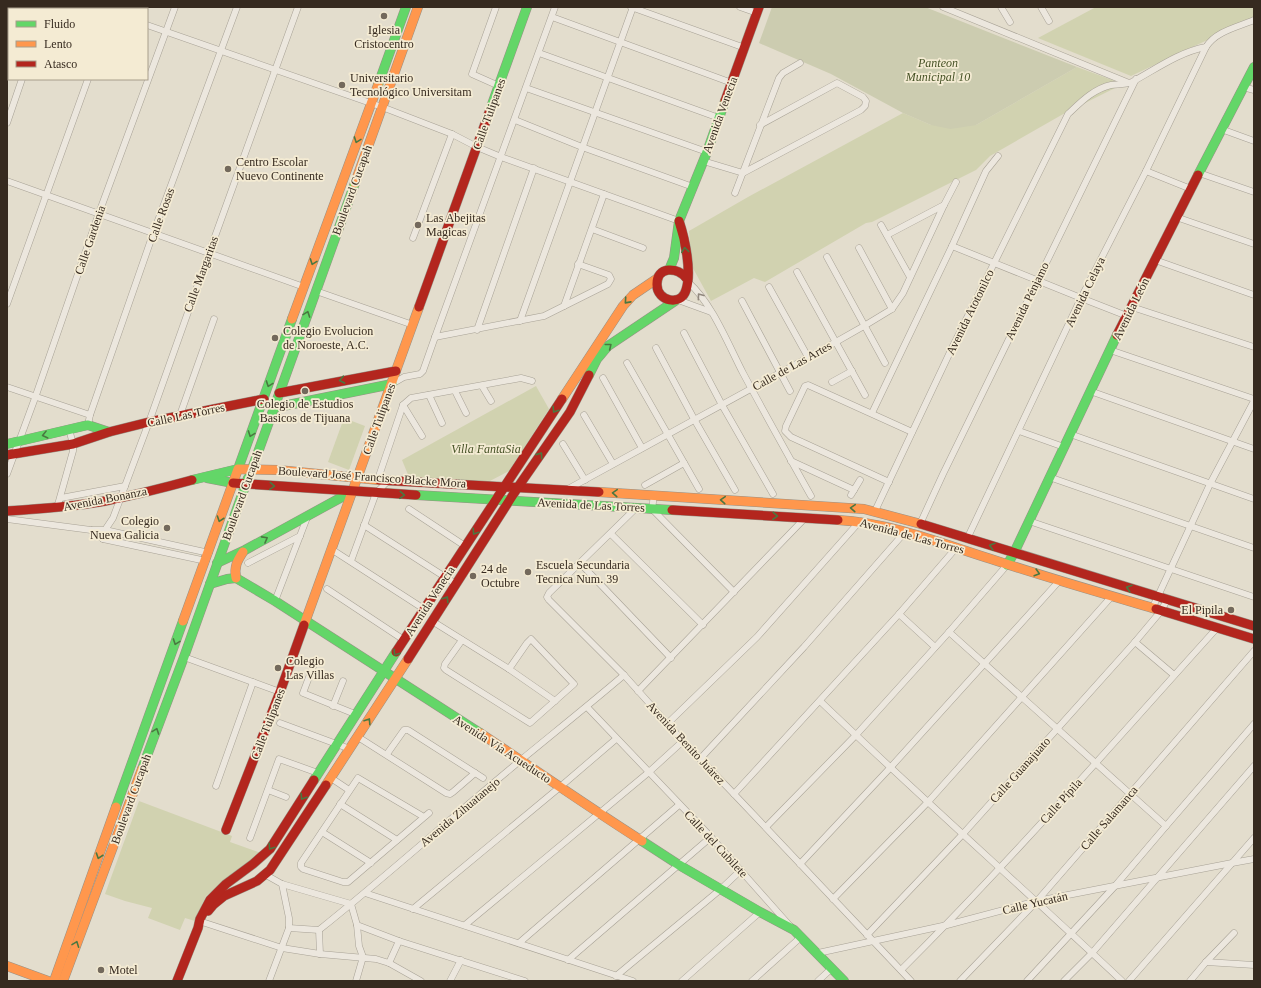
<svg xmlns="http://www.w3.org/2000/svg" width="1261" height="988" viewBox="0 0 1261 988" font-family="'Times New Roman',serif">
  <rect width="100%" height="100%" fill="#e3ddcd"/>
  <g fill="#d1d2b0">
    <path d="M1096,7H1254V18L1131,76L1038,38Z"/>
    <path d="M1077,67L1123,84L1065,113L990,156L976,170L872,222L866,223L765,282L754,278L711,301L689,261L691,255L689,231L748,197L903,113L931,125H976Z"/>
    <path d="M536,386L549,409L509,471L488,482L409,477L402,460Z"/>
    <path d="M344,418L365,426L349,470L328,462Z"/>
    <path d="M139,801L232,836L230,842L261,853L257,857L206,896L195,921L185,918L180,930L148,918L152,908L125,901L105,894Z"/>
  </g>
  <path fill="#ccccb0" d="M772,7H925L1077,67L976,125L950,129L931,125L903,113L831,74L759,43Z"/>
  <g fill="none" stroke-linecap="round" stroke-linejoin="round">
    <defs>
      <g id="street">
        <path d="M95,7L101,9"/>
        <path d="M496,7L472,74L499,86"/>
        <path d="M631,7L745,48"/>
        <path d="M740,7L757,13"/>
        <path d="M943,7L1129,83"/>
        <path d="M1001,7L1010,22"/>
        <path d="M1041,7L1049,21"/>
        <path d="M47,9L48,7"/>
        <path d="M114,9V7"/>
        <path d="M552,17L732,83"/>
        <path d="M147,25L382,107L452,134L477,147L501,157L679,221"/>
        <path d="M539,53L719,118"/>
        <path d="M1243,87L1254,90"/>
        <path d="M526,88L707,152"/>
        <path d="M515,120L582,147L693,187"/>
        <path d="M7,123L22,79"/>
        <path d="M1221,129L1254,141"/>
        <path d="M703,161L743,173L861,110L865,106L866,101L863,97L837,83L760,125"/>
        <path d="M1146,171L1191,189"/>
        <path d="M1199,173L1254,192"/>
        <path d="M7,181L304,287"/>
        <path d="M735,193L779,78L783,73L800,63"/>
        <path d="M1176,217L1254,244"/>
        <path d="M881,225L910,277"/>
        <path d="M592,229L643,248"/>
        <path d="M887,235L944,205"/>
        <path d="M413,238L452,134"/>
        <path d="M952,246L1081,298L1127,316"/>
        <path d="M859,248L892,309"/>
        <path d="M827,257L885,363"/>
        <path d="M1155,260L1254,295"/>
        <path d="M797,272L865,395"/>
        <path d="M688,282C712,303 728,344 743,373C765,414 788,455 811,496"/>
        <path d="M769,287L808,357"/>
        <path d="M316,291L413,325"/>
        <path d="M678,300L711,312"/>
        <path d="M742,301L790,391"/>
        <path d="M7,304L88,79"/>
        <path d="M564,306L604,194"/>
        <path d="M1132,307L1254,347"/>
        <path d="M520,321L633,7"/>
        <path d="M477,330L534,168"/>
        <path d="M684,333L722,405L773,494"/>
        <path d="M435,337L544,316L608,284L611,279L609,275L578,264"/>
        <path d="M656,348L694,419L735,490"/>
        <path d="M1110,350L1254,399"/>
        <path d="M627,363L699,489"/>
        <path d="M603,378L642,448"/>
        <path d="M832,382L852,371"/>
        <path d="M392,384L404,377L420,374L423,371L435,337L555,7"/>
        <path d="M482,386L491,401"/>
        <path d="M7,387L90,415"/>
        <path d="M455,391L466,413"/>
        <path d="M1090,391L1254,449"/>
        <path d="M429,395L442,423"/>
        <path d="M403,405L422,436"/>
        <path d="M872,413L952,246L986,171L998,156"/>
        <path d="M180,415L214,319"/>
        <path d="M584,415L613,464"/>
        <path d="M88,425L90,415L153,234L237,7"/>
        <path d="M1019,431L1064,447"/>
        <path d="M1070,434L1254,499"/>
        <path d="M563,444L585,480"/>
        <path d="M791,461L854,490"/>
        <path d="M7,474L35,398L99,213L175,7"/>
        <path d="M1049,477L1254,548"/>
        <path d="M378,479L403,405L411,398L521,378L532,381"/>
        <path d="M889,482L791,437L785,431L786,426L805,386L808,385L912,432"/>
        <path d="M645,485L684,463"/>
        <path d="M568,489L820,351L864,326L892,309L903,293L944,205L956,182"/>
        <path d="M654,495L652,509L734,592"/>
        <path d="M851,495L860,480"/>
        <path d="M61,498L125,486"/>
        <path d="M57,508L73,451V444L69,429"/>
        <path d="M636,508L549,593L547,597L549,600L624,675L683,741L734,794L911,981"/>
        <path d="M409,509L465,546"/>
        <path d="M875,511L951,350L1068,114C1080,103 1093,89 1111,85C1117,84 1125,85 1132,82C1156,69 1179,52 1206,47C1216,31 1238,27 1254,20"/>
        <path d="M7,519L91,530H105L209,553"/>
        <path d="M1029,521L1254,597"/>
        <path d="M920,524L943,474L1136,79"/>
        <path d="M364,525L456,584"/>
        <path d="M91,530L103,539L206,561"/>
        <path d="M611,534L703,625"/>
        <path d="M103,539L105,530L113,518L149,422L209,253L298,7"/>
        <path d="M967,539L1081,298L1146,171L1206,47"/>
        <path d="M331,549L424,609"/>
        <path d="M351,561L376,493L389,480"/>
        <path d="M248,563L300,536"/>
        <path d="M580,563L671,658"/>
        <path d="M327,589L404,640"/>
        <path d="M275,601L308,515"/>
        <path d="M1152,609L1210,484L1254,401"/>
        <path d="M899,614L935,647"/>
        <path d="M432,621L509,669L555,701"/>
        <path d="M949,632L1166,826"/>
        <path d="M462,640L445,664L444,668L446,670L530,723L574,684L531,639L527,643L509,669"/>
        <path d="M1135,642L1174,675"/>
        <path d="M184,657L280,692"/>
        <path d="M314,664L303,693L355,714"/>
        <path d="M638,691L805,518"/>
        <path d="M820,701C919,796 1022,887 1122,981"/>
        <path d="M333,706L343,681"/>
        <path d="M587,707L711,837L790,926"/>
        <path d="M280,723L350,749"/>
        <path d="M667,724L757,637L860,521"/>
        <path d="M358,737L446,793L450,794L453,792L475,773"/>
        <path d="M387,754L404,730H408L483,778"/>
        <path d="M700,759L804,647L905,532"/>
        <path d="M331,778L349,790"/>
        <path d="M216,786L253,682"/>
        <path d="M268,790L286,797"/>
        <path d="M734,794L899,614L956,548"/>
        <path d="M340,804L397,840"/>
        <path d="M424,817L358,778L301,863V867L303,869L343,882H348L429,813"/>
        <path d="M766,827L856,735L949,632L1007,565"/>
        <path d="M322,832L371,863"/>
        <path d="M250,838L279,759L318,773"/>
        <path d="M800,864L890,768L1060,580"/>
        <path d="M266,875L282,884L351,904L357,925L359,946L363,957L356,981"/>
        <path d="M365,893L633,981"/>
        <path d="M833,899L928,802L1112,596"/>
        <path d="M413,909L560,787L616,739"/>
        <path d="M199,921L282,948L320,954L376,959L389,963L421,981"/>
        <path d="M357,925L399,941L525,981"/>
        <path d="M465,925L649,772L683,741"/>
        <path d="M289,928L319,930C388,875 453,816 521,760C555,732 590,704 624,675"/>
        <path d="M319,930L320,954"/>
        <path d="M867,935L962,835L1135,642L1161,611L1167,600"/>
        <path d="M519,943L679,805"/>
        <path d="M818,953L947,925L1037,901L1232,863L1254,859"/>
        <path d="M568,960L711,837"/>
        <path d="M1206,962L1254,965"/>
        <path d="M389,963L399,941"/>
        <path d="M901,970C1011,861 1113,743 1217,628"/>
        <path d="M616,976L721,889L741,870"/>
        <path d="M269,981L289,928V918L282,884"/>
        <path d="M450,981L461,960"/>
        <path d="M682,981L760,912"/>
        <path d="M752,981L801,937"/>
        <path d="M818,981L832,968"/>
        <path d="M960,981L1037,901L1254,651"/>
        <path d="M1027,981L1115,886L1166,826L1254,724"/>
        <path d="M1064,981L1092,953L1254,766"/>
        <path d="M1129,981L1254,838"/>
        <path d="M1190,981L1206,962L1234,933"/>
      </g>
      <g id="fast">
        <path d="M378,85L406,7"/>
        <path d="M490,110L527,7"/>
        <path d="M1198,175L1254,67"/>
        <path d="M669,270L674,258L679,221L707,152L725,101"/>
        <path d="M589,375L597,359L608,346L675,301"/>
        <path d="M273,408L392,384"/>
        <path d="M7,444L88,425L109,432"/>
        <path d="M252,469L355,183"/>
        <path d="M207,478L233,483"/>
        <path d="M192,480L238,469L292,319"/>
        <path d="M416,495L672,510"/>
        <path d="M217,563L245,550L353,491"/>
        <path d="M1007,565L1014,553L1117,335"/>
        <path d="M210,584L227,579L236,578L275,601L480,733"/>
        <path d="M142,769L184,657L248,478"/>
        <path d="M314,780L396,652"/>
        <path d="M116,807L183,621"/>
        <path d="M642,841L679,865L760,912L794,930L844,981"/>
      </g>
      <g id="slow">
        <path d="M355,183L418,7"/>
        <path d="M292,319L378,85"/>
        <path d="M562,399L623,306L633,295L658,278"/>
        <path d="M599,492L864,509L921,524"/>
        <path d="M838,520C891,523 940,543 991,559C1045,577 1101,593 1156,609"/>
        <path d="M236,578C234,567 237,561 243,552"/>
        <path d="M183,621L238,469L278,470L379,480"/>
        <path d="M304,625L419,307"/>
        <path d="M480,733C534,769 587,806 642,841"/>
        <path d="M326,785L408,659"/>
        <path d="M7,966L48,981"/>
        <path d="M54,981L116,807"/>
        <path d="M63,981L142,769"/>
      </g>
      <g id="jam">
        <path d="M725,101L759,7"/>
        <path d="M679,221C685,239 692,272 686,290C681,307 657,301 657,285C656,266 678,266 687,279"/>
        <path d="M419,307L490,110"/>
        <path d="M1117,335L1198,175"/>
        <path d="M279,393L396,371"/>
        <path d="M7,455L73,444L109,432L149,422L264,399"/>
        <path d="M379,480L599,492"/>
        <path d="M233,483L416,495"/>
        <path d="M672,510L838,520"/>
        <path d="M7,511C40,509 73,507 105,501C135,495 163,488 192,480"/>
        <path d="M921,524L1254,626"/>
        <path d="M1156,609L1254,639"/>
        <path d="M396,652L562,399"/>
        <path d="M408,659L518,487L570,412L589,375"/>
        <path d="M226,830L280,692L304,625"/>
        <path d="M208,911L213,905L224,896L257,881L270,870L326,785"/>
        <path d="M177,981L198,928L200,919L210,900L226,884L253,864L270,849L314,780"/>
      </g>
    </defs>
    <use href="#street" stroke="#a8a296" stroke-width="7"/>
    <use href="#fast" stroke="#989186" stroke-width="10"/>
    <use href="#slow" stroke="#989186" stroke-width="10"/>
    <use href="#jam" stroke="#989186" stroke-width="10"/>
    <use href="#street" stroke="#ece7de" stroke-width="6"/>
    <use href="#fast" stroke="#63d668" stroke-width="9"/>
    <use href="#slow" stroke="#ff974d" stroke-width="9"/>
    <use href="#jam" stroke="#b3261e" stroke-width="9"/>
  </g>
  <defs><path id="oneway-chevron" d="M-2-3.5L2.5 0L-2 3.5" fill="none" stroke-width="1.6" stroke-linecap="round" stroke-linejoin="round"/></defs>
  <g stroke="#4a7740">
    <use href="#oneway-chevron" transform="translate(357 140) rotate(110)"/>
    <use href="#oneway-chevron" transform="translate(685 250) rotate(-97)"/>
    <use href="#oneway-chevron" transform="translate(313 262) rotate(110)"/>
    <use href="#oneway-chevron" transform="translate(627 301) rotate(132)"/>
    <use href="#oneway-chevron" transform="translate(307 314) rotate(-70)"/>
    <use href="#oneway-chevron" transform="translate(609 346) rotate(-39)"/>
    <use href="#oneway-chevron" transform="translate(342 380) rotate(169)"/>
    <use href="#oneway-chevron" transform="translate(269 384) rotate(110)"/>
    <use href="#oneway-chevron" transform="translate(555 410) rotate(123)"/>
    <use href="#oneway-chevron" transform="translate(251 434) rotate(110)"/>
    <use href="#oneway-chevron" transform="translate(45 435) rotate(166)"/>
    <use href="#oneway-chevron" transform="translate(540 455) rotate(-55)"/>
    <use href="#oneway-chevron" transform="translate(272 486) rotate(4)"/>
    <use href="#oneway-chevron" transform="translate(615 493) rotate(-176)"/>
    <use href="#oneway-chevron" transform="translate(402 495) rotate(3)"/>
    <use href="#oneway-chevron" transform="translate(723 500) rotate(-176)"/>
    <use href="#oneway-chevron" transform="translate(853 508) rotate(-176)"/>
    <use href="#oneway-chevron" transform="translate(775 516) rotate(3)"/>
    <use href="#oneway-chevron" transform="translate(220 519) rotate(109)"/>
    <use href="#oneway-chevron" transform="translate(475 532) rotate(124)"/>
    <use href="#oneway-chevron" transform="translate(265 539) rotate(-29)"/>
    <use href="#oneway-chevron" transform="translate(992 546) rotate(-163)"/>
    <use href="#oneway-chevron" transform="translate(1037 573) rotate(16)"/>
    <use href="#oneway-chevron" transform="translate(1129 588) rotate(-163)"/>
    <use href="#oneway-chevron" transform="translate(446 599) rotate(-57)"/>
    <use href="#oneway-chevron" transform="translate(176 642) rotate(110)"/>
    <use href="#oneway-chevron" transform="translate(396 653) rotate(123)"/>
    <use href="#oneway-chevron" transform="translate(368 721) rotate(-57)"/>
    <use href="#oneway-chevron" transform="translate(156 731) rotate(-70)"/>
    <use href="#oneway-chevron" transform="translate(303 797) rotate(122)"/>
    <use href="#oneway-chevron" transform="translate(271 847) rotate(124)"/>
    <use href="#oneway-chevron" transform="translate(99 856) rotate(109)"/>
    <use href="#oneway-chevron" transform="translate(76 944) rotate(-69)"/>
  </g>
  <use stroke="#91887e" href="#oneway-chevron" transform="translate(700 296) rotate(-126)"/>
  <g fill="#73695c" stroke="#f4ebd3" stroke-width="1.5">
    <circle cx="384" cy="16" r="4"/>
    <circle cx="342" cy="85" r="4"/>
    <circle cx="228" cy="169" r="4"/>
    <circle cx="418" cy="225" r="4"/>
    <circle cx="275" cy="338" r="4"/>
    <circle cx="305" cy="391" r="4"/>
    <circle cx="167" cy="528" r="4"/>
    <circle cx="528" cy="572" r="4"/>
    <circle cx="473" cy="576" r="4"/>
    <circle cx="1231" cy="610" r="4"/>
    <circle cx="278" cy="668" r="4"/>
    <circle cx="101" cy="970" r="4"/>
  </g>
  <g text-anchor="middle" stroke-width="3.5" stroke-linejoin="round" paint-order="stroke">
    <g font-size="12" fill="#362a1f" stroke="#f4ebd3" text-anchor="start">
      <text x="384" y="34" text-anchor="middle">Iglesia<tspan x="384" dy="14">Cristocentro</tspan></text>
      <text x="350" y="82">Universitario<tspan x="350" dy="14">Tecnológico Universitam</tspan></text>
      <text x="236" y="166">Centro Escolar<tspan x="236" dy="14">Nuevo Continente</tspan></text>
      <text x="426" y="222">Las Abejitas<tspan x="426" dy="14">Magicas</tspan></text>
      <text x="283" y="335">Colegio Evolucion<tspan x="283" dy="14">de Noroeste, A.C.</tspan></text>
      <text x="305" y="408" text-anchor="middle">Colegio de Estudios<tspan x="305" dy="14">Basicos de Tijuana</tspan></text>
      <text x="159" y="525" text-anchor="end">Colegio<tspan x="159" dy="14">Nueva Galicia</tspan></text>
      <text x="536" y="569">Escuela Secundaria<tspan x="536" dy="14">Tecnica Num. 39</tspan></text>
      <text x="481" y="573">24 de<tspan x="481" dy="14">Octubre</tspan></text>
      <text x="1223" y="614" text-anchor="end">El Pipila</text>
      <text x="286" y="665">Colegio<tspan x="286" dy="14">Las Villas</tspan></text>
      <text x="109" y="974">Motel</text>
    </g>
    <g font-size="12" font-style="italic" fill="#465226" stroke="#f4ebd3">
      <text x="938" y="67">Panteon<tspan x="938" dy="14">Municipal 10</tspan></text>
      <text x="486" y="453">Villa FantaSia</text>
    </g>
    <g font-size="12" fill="#362a1f" stroke="#f4ebd3">
      <text transform="translate(489 114) rotate(-70)" y="4">Calle Tulipanes</text>
      <text transform="translate(720 115) rotate(-70)" y="4">Avenida Venecia</text>
      <text transform="translate(352 190) rotate(-70)" y="4">Boulevard Cucapah</text>
      <text transform="translate(161 215) rotate(-70)" y="4">Calle Rosas</text>
      <text transform="translate(90 240) rotate(-71)" y="4">Calle Gardenia</text>
      <text transform="translate(201 274) rotate(-70)" y="4">Calle Margaritas</text>
      <text transform="translate(1085 292) rotate(-64)" y="4">Avenida Celaya</text>
      <text transform="translate(1027 301) rotate(-64)" y="4">Avenida Pénjamo</text>
      <text transform="translate(1131 309) rotate(-64)" y="4">Avenida León</text>
      <text transform="translate(970 312) rotate(-64)" y="4">Avenida Atotonilco</text>
      <text transform="translate(792 366) rotate(-29)" y="4">Calle de Las Artes</text>
      <text transform="translate(186 415) rotate(-12)" y="4">Calle Las Torres</text>
      <text transform="translate(379 419) rotate(-70)" y="4">Calle Tulipanes</text>
      <text transform="translate(372 477) rotate(4)" y="4">Boulevard José Francisco Blacke Mora</text>
      <text transform="translate(242 495) rotate(-70)" y="4">Boulevard Cucapah</text>
      <text transform="translate(105 499) rotate(-11)" y="4">Avenida Bonanza</text>
      <text transform="translate(591 505) rotate(3)" y="4">Avenida de Las Torres</text>
      <text transform="translate(912 536) rotate(15)" y="4">Avenida de Las Torres</text>
      <text transform="translate(430 601) rotate(-57)" y="4">Avenida Venecia</text>
      <text transform="translate(268 724) rotate(-69)" y="4">Calle Tulipanes</text>
      <text transform="translate(686 743) rotate(47)" y="4">Avenida Benito Juárez</text>
      <text transform="translate(502 749) rotate(33)" y="4">Avenida Vía Acueducto</text>
      <text transform="translate(1020 770) rotate(-48)" y="4">Calle Guanajuato</text>
      <text transform="translate(131 799) rotate(-70)" y="4">Boulevard Cucapah</text>
      <text transform="translate(1061 801) rotate(-48)" y="4">Calle Pípila</text>
      <text transform="translate(460 812) rotate(-40)" y="4">Avenida Zihuatanejo</text>
      <text transform="translate(1109 818) rotate(-49)" y="4">Calle Salamanca</text>
      <text transform="translate(716 844) rotate(47)" y="4">Calle del Cubilete</text>
      <text transform="translate(1035 903) rotate(-13)" y="4">Calle Yucatán</text>
    </g>
  </g>
  <rect width="1261" height="988" fill="none" stroke="#362a1f" stroke-width="16"/>
  <rect x="8" y="8" width="140" height="72" fill="#f4ebd3" stroke="#a89e8b"/>
  <rect x="16" y="21" width="20" height="6" fill="#63d668" stroke="#a89e8b"/>
  <text x="44" y="28" font-size="12" fill="#362a1f">Fluido</text>
  <rect x="16" y="41" width="20" height="6" fill="#ff974d" stroke="#a89e8b"/>
  <text x="44" y="48" font-size="12" fill="#362a1f">Lento</text>
  <rect x="16" y="61" width="20" height="6" fill="#b3261e" stroke="#a89e8b"/>
  <text x="44" y="68" font-size="12" fill="#362a1f">Atasco</text>
</svg>
